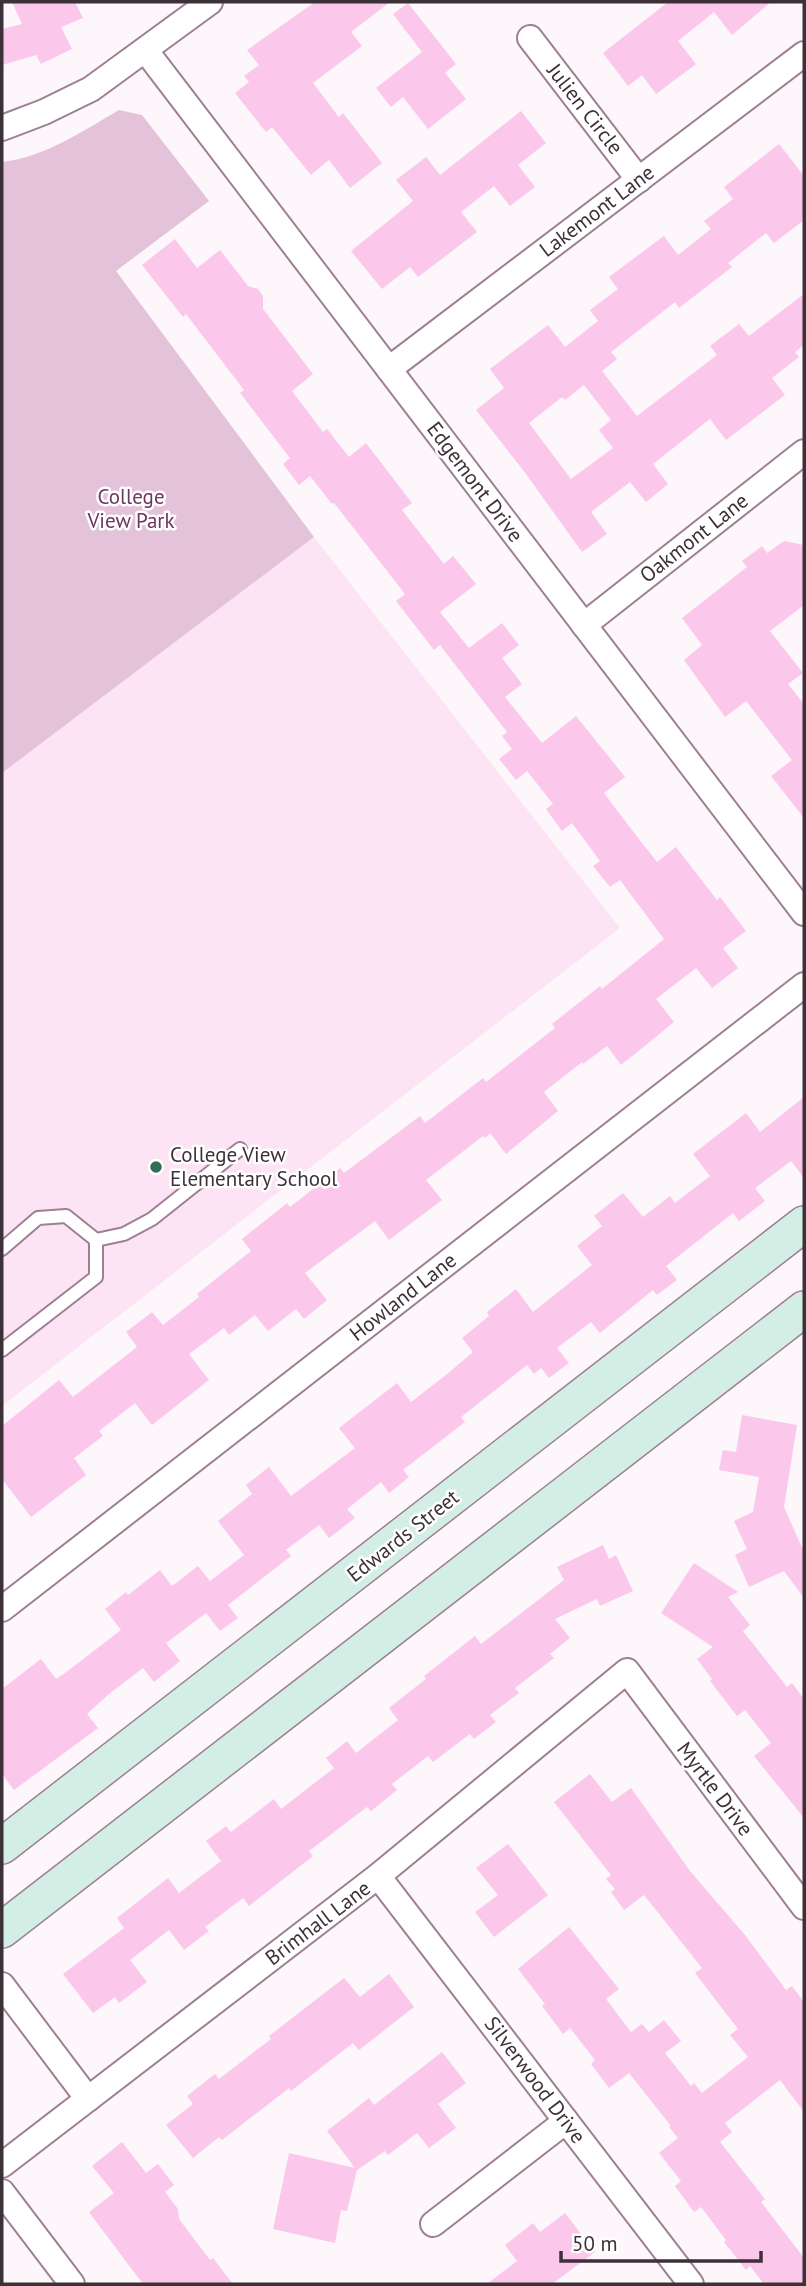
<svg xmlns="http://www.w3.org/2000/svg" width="806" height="2286" viewBox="0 0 806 2286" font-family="'PT Sans',sans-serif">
  <rect width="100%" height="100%" fill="#fdf6fb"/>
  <path fill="#fce4f4" d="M314,537L620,928L2,1406V773Z"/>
  <path fill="#e4c2d9" d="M119,110L142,115L209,201L116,271L314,537L2,773V162C45,157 83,131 119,110Z"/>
  <g fill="#fbc7eb" fill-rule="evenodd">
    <path d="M12,2H75L83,18L61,27L72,49L41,64L36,55L2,65V29L22,24Z"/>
    <path d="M315,2H390L351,32L362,46L313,83L339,117L343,113L382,163L350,188L329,160L311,175L272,127L266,132L235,93L249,82L244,76L259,65L247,50Z"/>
    <path d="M668,2H771L732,35L714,12L678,41L696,64L656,94L642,75L628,86L603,53Z"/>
    <path d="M408,3L456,64L445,73L466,99L428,129L403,97L391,107L376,88L422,52L393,14Z"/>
    <path d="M521,111L546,143L518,165L535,187L510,206L494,186L461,212L477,232L418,277L410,267L382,289L351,251L413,201L396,180L426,157L440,175Z"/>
    <path d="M779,144L804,176V220L774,243L766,233L728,263L732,267L679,308L675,302L611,352L617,359L602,371L637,416L717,355L710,346L739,324L749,336L804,294V345L795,352L799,357L772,378L785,395L726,440L710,419L653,464L668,484L646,502L630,482L591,512L607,534L582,552L526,474L476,410L504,388L490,369L548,325L565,347L598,321L590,310L618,289L609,277L664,236L678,255L711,229L704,221L733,199L724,187ZM584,385L611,420L599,430L613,448L571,479L529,423L562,397L565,400Z"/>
    <path d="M175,239L197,268L220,250L248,286L258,289L263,296V309L313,374L292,391L323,432L327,429L349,457L366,443L412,503L402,510L444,564L453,556L476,584L440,612L469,648L502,623L519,645L502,658L522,684L505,697L542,743L576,716L625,777L604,793L625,821L657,862L676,847L717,900L720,897L746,931L723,948L738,968L712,988L696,968L656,999L674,1022L646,1045L621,1065L607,1046L583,1064L582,1062L544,1092L558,1111L506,1154L490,1133L485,1138L483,1136L426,1180L442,1200L389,1240L375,1221L305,1273L327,1300L304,1319L296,1309L268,1331L255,1315L229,1335L224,1328L189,1354L209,1380L152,1425L135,1403L99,1431L103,1436L74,1458L86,1475L31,1517L2,1479V1426L59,1380L73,1397L137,1347L126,1332L152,1312L163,1325L199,1297L197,1294L251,1251L242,1239L287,1203L290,1207L340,1168L344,1173L420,1116L425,1123L483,1078L486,1082L555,1028L552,1024L600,986L602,989L664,939L620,880L610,887L593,866L600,861L572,823L562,831L546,809L553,804L527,771L516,780L499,759L512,749L502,736L507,732L440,645L434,650L396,601L405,594L334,503L332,504L310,476L299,485L283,464L290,458L240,393L244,390L186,314L183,317L142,265Z"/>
    <path d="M784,541L804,545V605L770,631L803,673L788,684L804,704V818L771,776L792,760L746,701L725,717L684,660L702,645L682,618L747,567L742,561L762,546L767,553Z"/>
    <path d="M804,1097V1178L791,1161L755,1188L765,1201L739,1221L733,1213L666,1266L677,1280L657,1295L653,1290L600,1333L591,1322L557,1348L569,1363L549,1378L541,1368L534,1374L527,1365L461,1417L465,1422L403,1470L409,1477L389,1493L381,1482L347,1509L355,1518L329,1538L319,1525L286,1550L291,1556L228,1605L238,1618L220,1631L206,1613L166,1643L180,1661L154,1682L143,1668L109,1694L87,1714L98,1728L14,1790L2,1774V1689L41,1659L56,1679L65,1673L121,1630L105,1609L126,1592L128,1595L160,1570L172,1586L198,1566L210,1581L244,1555L218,1521L252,1494L246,1485L269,1467L291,1496L355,1448L339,1428L397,1383L411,1402L446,1375L473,1352L462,1338L489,1316L487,1312L516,1289L533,1312L592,1265L577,1246L602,1226L594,1216L623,1193L643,1217L670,1196L675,1203L710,1176L693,1154L746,1113L760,1132Z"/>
    <path d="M742,1415L797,1425L784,1507L804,1552V1598L784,1571L749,1587L735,1555L747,1549L734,1521L753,1512L759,1477L719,1470L723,1450L736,1452Z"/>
    <path d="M603,1545L609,1559L616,1555L633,1591L600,1606L597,1599L555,1619L570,1638L550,1654L554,1658L515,1688L519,1693L490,1715L496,1722L474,1739L470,1734L433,1762L428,1756L392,1784L397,1790L371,1811L367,1807L309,1851L313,1856L249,1906L243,1898L205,1927L209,1931L184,1950L169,1930L130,1960L147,1982L119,2003L115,1997L93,2013L63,1974L124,1928L117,1918L168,1878L179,1893L221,1861L206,1841L226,1826L231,1832L274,1799L281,1809L334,1768L326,1758L347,1741L356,1753L398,1720L389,1708L426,1679L424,1676L475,1636L481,1644L564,1580L557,1567Z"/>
    <path d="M694,1563L738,1592L728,1597L750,1625L743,1631L787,1687L792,1683L804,1699V1818L754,1756L771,1743L745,1710L737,1716L710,1681L712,1679L697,1659L713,1647L661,1613Z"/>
    <path d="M590,1774L612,1802L631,1788L690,1871L745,1935L786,1990L792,1986L804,2002V2112L780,2080L725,2123L732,2132L720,2142L765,2199L761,2202L804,2258V2284H764L750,2266L746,2270L724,2242L726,2240L701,2207L694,2212L675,2186L681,2181L659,2153L678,2138L669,2127L671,2126L629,2073L609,2088L591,2064L595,2060L570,2028L563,2034L542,2006L545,2004L518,1969L569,1927L619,1989L606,1999L631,2032L642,2024L649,2032L664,2020L681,2041L665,2053L691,2086L694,2083L702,2093L748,2057L730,2035L738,2029L695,1973L702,1968L644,1895L624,1910L611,1892L615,1889L606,1879L611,1875L554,1802Z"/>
    <path d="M508,1844L548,1895L494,1937L475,1912L498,1895L476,1868Z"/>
    <path d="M389,1974L414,2007L359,2050L353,2043L291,2091L289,2088L222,2140L219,2137L193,2158L166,2125L193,2104L187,2096L215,2074L219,2079L271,2039L269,2036L344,1978L360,1997Z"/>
    <path d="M442,2052L466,2083L438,2104L456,2128L429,2148L417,2133L388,2155L385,2151L357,2170L347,2211L341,2210L335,2243L273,2229L289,2153L355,2168L327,2131L369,2098L374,2105Z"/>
    <path d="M122,2142L146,2173L158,2164L174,2185L165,2192L178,2209L179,2219L210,2260L213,2258L233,2284H143L89,2212L114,2193L92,2166Z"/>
    <path d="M565,2213L595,2252L552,2284H487L517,2261L505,2245L533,2223L540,2232Z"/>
  </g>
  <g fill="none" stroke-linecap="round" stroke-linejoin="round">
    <defs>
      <g id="lane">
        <path d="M96,1240L124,1234L152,1219L240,1149"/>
        <path d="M2,1249L38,1218L66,1216L96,1240V1277L2,1350"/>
      </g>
      <g id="street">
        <path d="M530,38L639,180"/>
        <path d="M146,51L804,913"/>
        <path d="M2,128L44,112L91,89L210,2"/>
        <path d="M389,369L804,54"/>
        <path d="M584,625L804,452"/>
        <path d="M2,1609L804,985"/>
        <path d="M378,1876L691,2284"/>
        <path d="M2,1985L88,2099"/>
        <path d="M2,2165L378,1876L627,1671L804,1907"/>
        <path d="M2,2192L72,2284"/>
        <path d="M433,2224L566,2121"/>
      </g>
      <g id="secondary">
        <path d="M2,1846L804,1224"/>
        <path d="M2,1930L804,1309"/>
      </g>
    </defs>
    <use href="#lane" stroke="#9d8093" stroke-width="16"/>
    <use href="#street" stroke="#9d8093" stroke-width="28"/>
    <use href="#secondary" stroke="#9d8093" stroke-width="38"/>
    <use href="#lane" stroke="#fff" stroke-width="12"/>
    <use href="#street" stroke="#fff" stroke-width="24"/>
    <use href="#secondary" stroke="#d3efe5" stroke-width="35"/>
  </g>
  <circle fill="#326e58" stroke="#fff" stroke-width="2.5" cx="156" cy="1167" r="7"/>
  <g text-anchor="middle" stroke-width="5" stroke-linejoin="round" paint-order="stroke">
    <g font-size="21" fill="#3d3139" stroke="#fff">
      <text transform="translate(585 109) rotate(52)" y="7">Julien Circle</text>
      <text transform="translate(597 211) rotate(-37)" y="7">Lakemont Lane</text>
      <text transform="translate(475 482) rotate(53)" y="7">Edgemont Drive</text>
      <text transform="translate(694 538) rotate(-38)" y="7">Oakmont Lane</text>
      <text transform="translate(403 1297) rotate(-38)" y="7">Howland Lane</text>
      <text transform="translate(403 1536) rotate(-38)" y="7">Edwards Street</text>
      <text transform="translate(715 1789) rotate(53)" y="7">Myrtle Drive</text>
      <text transform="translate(318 1923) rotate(-37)" y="7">Brimhall Lane</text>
      <text transform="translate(535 2080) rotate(53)" y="7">Silverwood Drive</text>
    </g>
    <g font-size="21" fill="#703461" stroke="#fff">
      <text x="131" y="504">College<tspan x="131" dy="24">View Park</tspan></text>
    </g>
    <g font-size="21" fill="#3d3139" stroke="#fff" text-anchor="start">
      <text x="170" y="1162">College View<tspan x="170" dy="24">Elementary School</tspan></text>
    </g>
  </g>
  <rect width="806" height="2286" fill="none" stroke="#3d3139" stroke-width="7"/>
  <path d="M561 2251v10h200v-10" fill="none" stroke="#3d3139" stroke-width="3.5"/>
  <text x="572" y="2251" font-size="21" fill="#3d3139" stroke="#ffffff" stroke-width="5" paint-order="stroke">50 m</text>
</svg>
